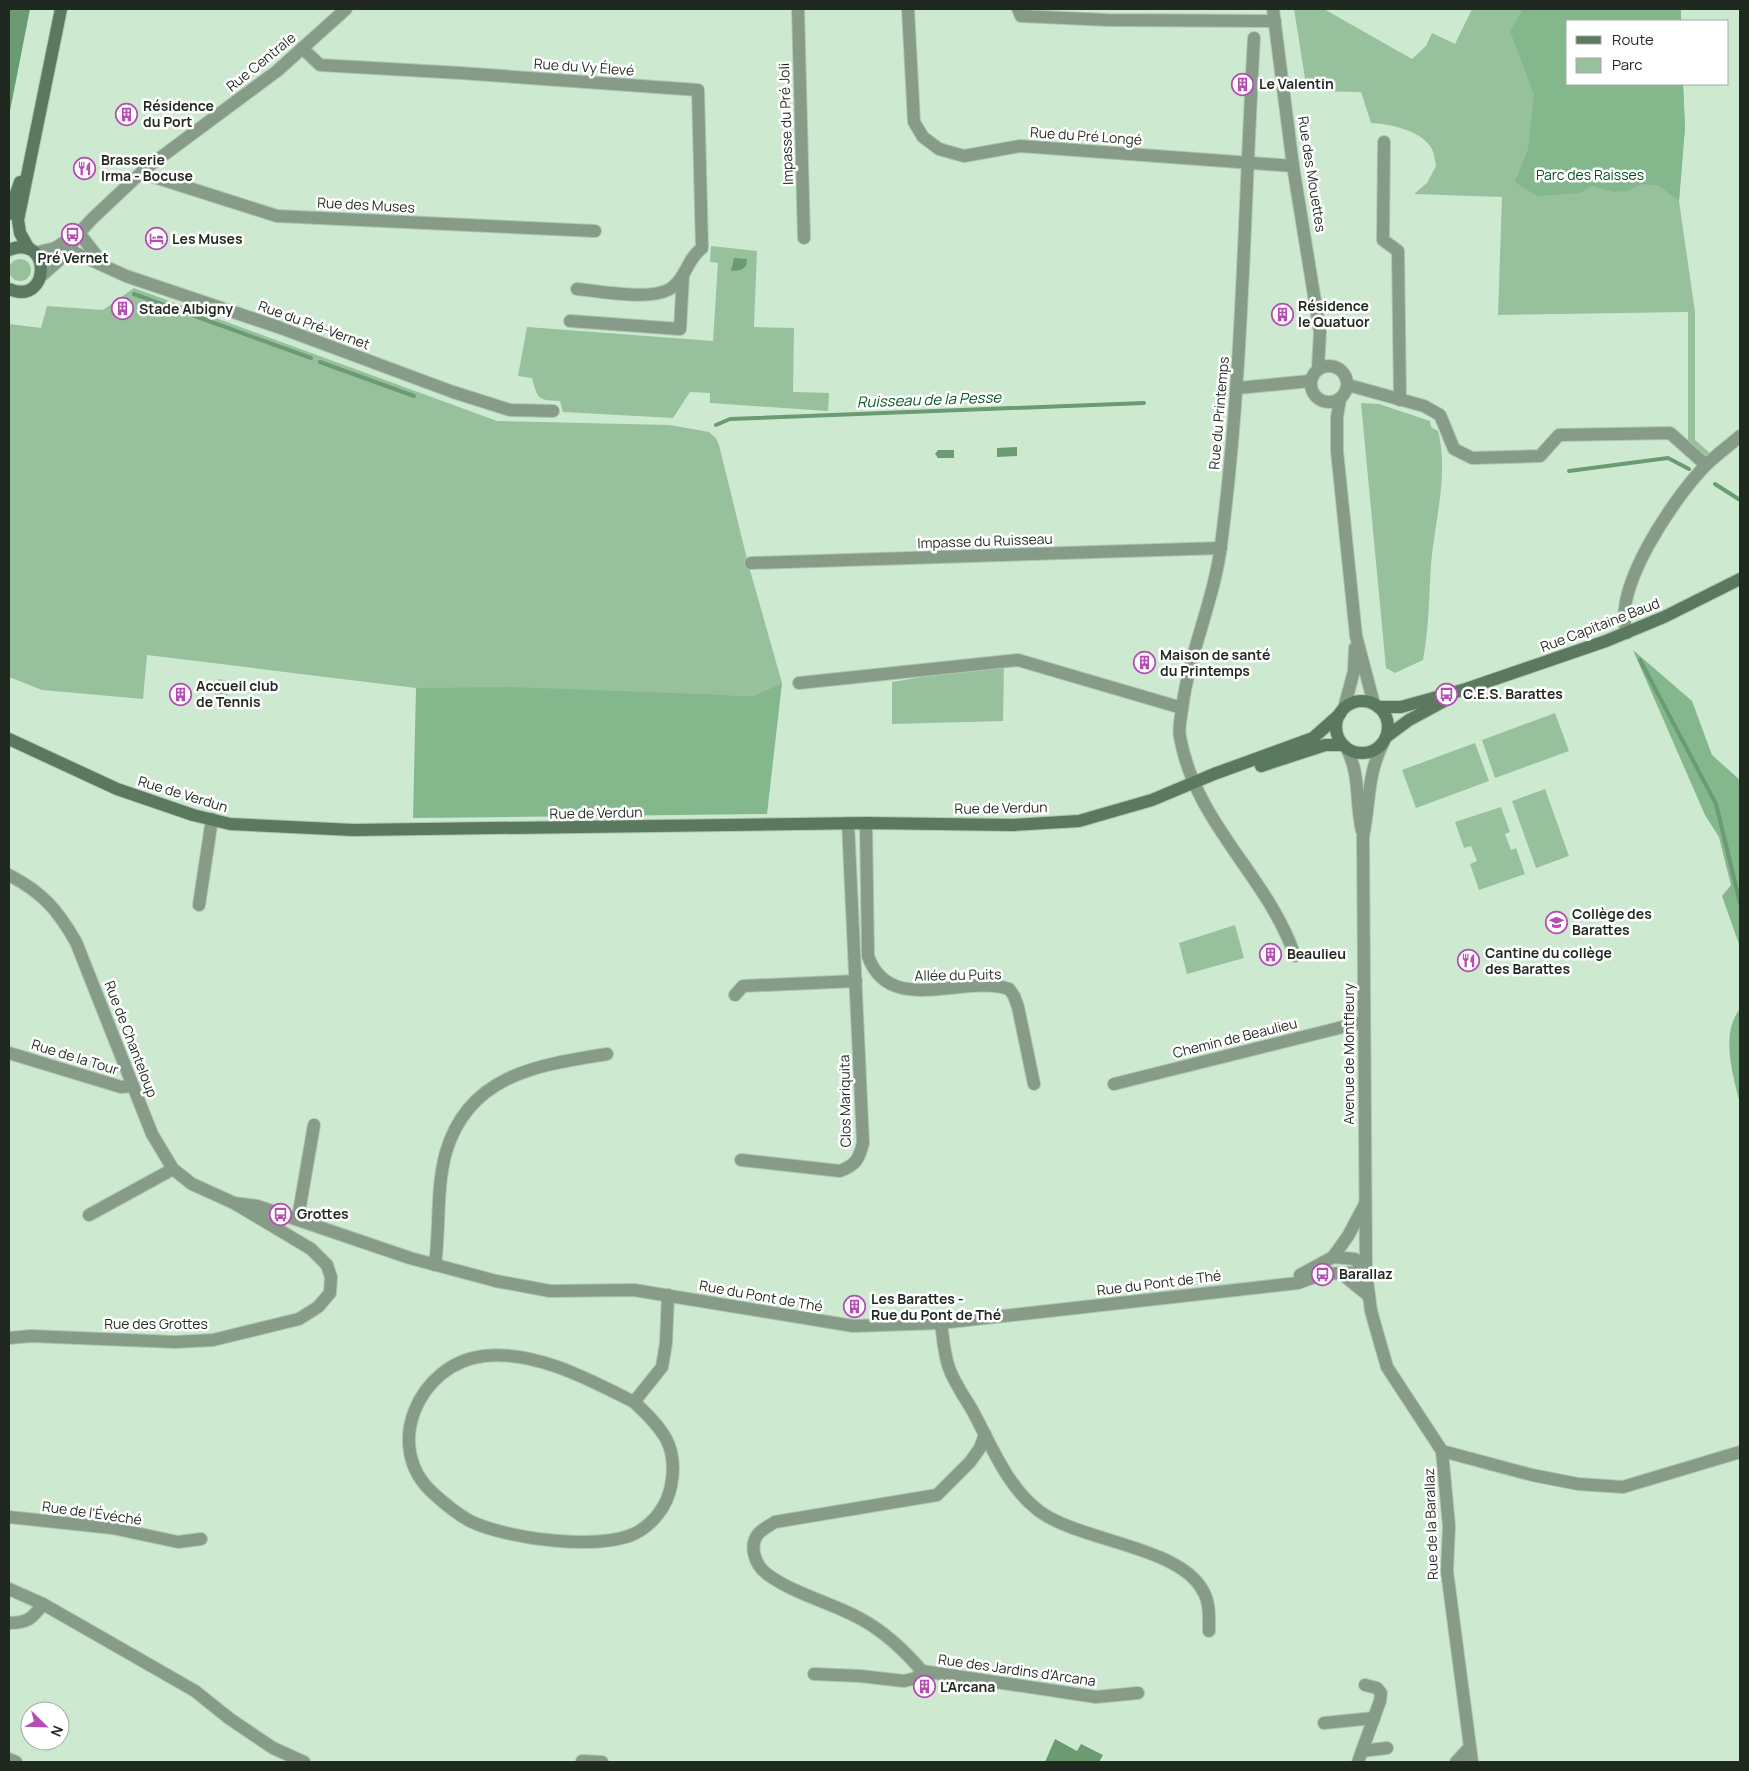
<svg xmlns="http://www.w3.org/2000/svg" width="1749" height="1771" viewBox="0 0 1749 1771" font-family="Manrope,sans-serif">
  <rect width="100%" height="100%" fill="#cdead0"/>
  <g fill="#97c19d">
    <path d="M1294,9H1324L1412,59L1426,46L1432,33L1455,44L1472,9H1681V21H1568V84H1683L1685,127L1679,201L1695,312V440L1711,454L1707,459L1688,442V312L1498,315L1502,197L1414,194L1427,183L1436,166C1435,160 1434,151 1430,146C1419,130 1389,124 1371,123L1361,92L1307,91Z"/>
    <path d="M711,246L757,251L754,327L794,328L793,392L829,393L828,411L710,403V393L690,392L673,418L563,412L560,401C538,400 538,400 532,378L518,376L527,327L713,341L718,263L710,262Z"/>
    <circle cx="20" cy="270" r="11"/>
    <path d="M134,288L497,421L670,425L709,432L716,438L719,445L748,563L782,683L752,696L416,688L147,655L143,699L42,690L9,677V324L41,328L47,306L103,310Z"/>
    <path d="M1361,403L1379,404L1430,421L1431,427L1438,431C1449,473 1435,520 1431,564C1429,596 1429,628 1423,660L1395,673L1386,668Z"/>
    <path d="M1004,663L1003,721L892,724V682Z"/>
    <path d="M218,679L229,681L227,697L215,695Z"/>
    <path d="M1555,713L1569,751L1495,778L1482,740Z"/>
    <path d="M1475,743L1489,781L1416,808L1402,770Z"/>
    <path d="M1545,789L1569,856L1536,868L1512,801Z"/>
    <path d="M1501,807L1510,832L1505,834L1511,850L1516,848L1525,874L1479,890L1470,864L1477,861L1471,846L1464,848L1455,822Z"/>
    <path d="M1235,925L1244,958L1187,974L1179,943Z"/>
  </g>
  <g fill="#85b78c">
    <path d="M1523,9H1681V21H1568V84H1683L1685,127L1679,201L1659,186L1642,184L1627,191L1613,192L1592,186L1580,193L1537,196L1515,182L1528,149L1534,95L1510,31Z"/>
    <path d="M1633,650L1692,701L1712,755L1740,780V947L1722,896L1731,885L1719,837L1705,815Z"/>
    <path d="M782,683L767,814L413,818L416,688L513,687L752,696Z"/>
    <path d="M1740,1009V1104C1733,1075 1720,1034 1740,1009Z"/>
  </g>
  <g fill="#6a9b72">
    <path d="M9,9H30L9,116Z"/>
    <path d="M734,258L747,259L746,266L741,270L731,271Z"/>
    <path d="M1017,447V456L997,457V448Z"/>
    <path d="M938,450H954V458H938L935,454Z"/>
    <path d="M1055,1739L1077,1751L1081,1744L1103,1755L1099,1762H1045Z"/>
  </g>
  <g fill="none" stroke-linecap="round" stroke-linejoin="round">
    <g stroke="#6a9b72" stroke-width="4">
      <path d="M134,294L311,358"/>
      <path d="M320,362L414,396"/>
      <path d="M716,425L730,419L1144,403"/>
      <path d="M1569,471L1668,458L1689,469"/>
      <path d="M1715,484L1740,500"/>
      <path d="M1640,660L1716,804L1740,903"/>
    </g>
    <defs>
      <g id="minor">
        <path d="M798,9L804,238"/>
        <path d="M908,9L914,122L923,137L939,149L964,156L1020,146L1293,166"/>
        <path d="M1018,9L1021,16L1108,20L1275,21"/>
        <path d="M1273,9L1293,166L1320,332L1318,368"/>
        <path d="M1254,38C1244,207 1243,377 1221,545C1214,601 1189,653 1182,709C1181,718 1178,728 1180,737C1196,825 1267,875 1295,956"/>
        <path d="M302,48L320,65L460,73L698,90L702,248C686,261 688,273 675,285C658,303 601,291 577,289"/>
        <path d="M1384,142L1383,240L1398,251L1400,400"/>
        <path d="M145,169L151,176L277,216L595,231"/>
        <path d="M79,233L104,265"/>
        <path d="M69,250L126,276L278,327L453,392L510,410L553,411"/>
        <path d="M35,253L55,248L75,235"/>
        <path d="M40,277L65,255L79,233L93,218L145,169L277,71L346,9"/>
        <path d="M570,321L680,329L683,276"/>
        <circle cx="1329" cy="384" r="18"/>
        <path d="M1348,385L1424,406L1440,415L1454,449L1472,458L1540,456L1559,435L1670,433L1706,465"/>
        <path d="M1238,388L1310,381"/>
        <path d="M1340,399L1337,417V451L1356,636L1374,704"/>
        <path d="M751,563L1221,548"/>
        <path d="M1627,633C1611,589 1675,497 1705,466C1716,455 1729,446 1740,436"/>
        <path d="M799,683L1018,660L1182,708"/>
        <path d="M1344,708L1354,671L1355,648"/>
        <path d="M1383,743C1367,775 1370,803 1363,837L1366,1272L1371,1311L1387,1367L1442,1451L1449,1526L1447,1571L1472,1762"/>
        <path d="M1347,749C1361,778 1355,801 1362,831"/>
        <path d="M866,823L868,956C889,1017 964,974 1009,989L1014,996L1018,1007L1034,1084"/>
        <path d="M9,875C43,893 57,909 76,942L152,1134L173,1169L192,1184L234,1203L311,1249L327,1265L331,1277L330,1293L318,1307L299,1319L213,1340L175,1342L31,1336L9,1338"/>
        <path d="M199,905L212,819"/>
        <path d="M735,995L743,986L856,981"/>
        <path d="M9,1053L121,1087L133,1086"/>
        <path d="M1114,1084L1363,1022"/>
        <path d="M741,1160L840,1171C856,1165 859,1159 863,1143L848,823"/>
        <path d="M234,1203L257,1206L410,1258L496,1281L550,1291L634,1290L853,1326L941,1323L1298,1283L1323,1274L1366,1272"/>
        <path d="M89,1215L173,1169"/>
        <path d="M300,1220L299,1212L314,1125"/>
        <path d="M1333,1257L1355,1259L1366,1272"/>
        <path d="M435,1265C440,1228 436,1188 446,1152C469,1074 539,1065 607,1054"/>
        <path d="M1342,1274L1369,1296"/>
        <path d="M1300,1275L1333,1257L1348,1236L1365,1204"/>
        <path d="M941,1323C943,1337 944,1354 949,1368C954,1382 963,1395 971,1408C990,1442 1006,1486 1039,1511C1081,1542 1180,1546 1203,1591C1210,1602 1209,1619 1209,1631"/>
        <path d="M634,1402C662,1428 679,1446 671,1486C667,1506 654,1523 636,1533C599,1551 507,1539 470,1521C457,1514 445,1504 434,1494C381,1448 419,1363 484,1356C536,1350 590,1380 634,1402L662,1367L666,1343L668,1295"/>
        <path d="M985,1434L980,1448L970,1462L937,1495L775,1522C770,1525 763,1529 759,1533C748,1545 755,1565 767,1574C792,1593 832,1603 861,1619C885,1632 904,1650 922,1671L1096,1697L1138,1693"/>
        <path d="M1442,1451L1532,1475L1578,1484L1623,1487L1740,1452"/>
        <path d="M9,1517L112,1528L178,1542L201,1539"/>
        <path d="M9,1589L43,1604L195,1691L230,1719L273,1748L304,1762"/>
        <path d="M9,1623C27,1623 32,1619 43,1604"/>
        <path d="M814,1674L860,1676L904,1681L916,1678L922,1671"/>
        <path d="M1324,1723L1374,1718"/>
        <path d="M1362,1751L1387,1748"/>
        <path d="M9,1759L16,1762"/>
        <path d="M582,1761L602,1762"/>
        <path d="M1358,1762L1380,1701L1381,1693L1377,1688L1365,1685"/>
        <path d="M1456,1762L1470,1747"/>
      </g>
      <g id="secondary">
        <path d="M9,214L20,182"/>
        <path d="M29,249L20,233L18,220L61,9"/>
        <path d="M9,250C52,232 51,307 9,289"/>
        <circle cx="1362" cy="727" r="26"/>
        <path d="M1378,707H1401L1466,689L1606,641L1664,617L1740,579"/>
        <path d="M1386,737L1409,720L1446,700"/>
        <path d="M9,739L117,789L193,815L230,824L353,830L866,823L1013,825L1079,821L1152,800L1214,774L1313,738L1340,714"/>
        <path d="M1261,766L1325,745H1343"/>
      </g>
    </defs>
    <use href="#minor" stroke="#aec7b0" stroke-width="14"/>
    <use href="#secondary" stroke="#aec7b0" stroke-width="14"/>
    <use href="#minor" stroke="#869b88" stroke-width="12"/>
    <use href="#secondary" stroke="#5a795e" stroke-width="12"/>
  </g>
  <defs>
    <symbol id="building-ring" viewBox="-11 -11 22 22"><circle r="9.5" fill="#fff" stroke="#b54eb2" stroke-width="1.5"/><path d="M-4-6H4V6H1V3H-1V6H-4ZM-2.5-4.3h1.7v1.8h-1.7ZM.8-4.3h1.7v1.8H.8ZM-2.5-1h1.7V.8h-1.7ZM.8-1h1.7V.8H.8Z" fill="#b54eb2"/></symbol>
    <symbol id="restaurant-ring" viewBox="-11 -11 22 22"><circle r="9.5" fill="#fff" stroke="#b54eb2" stroke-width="1.5"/><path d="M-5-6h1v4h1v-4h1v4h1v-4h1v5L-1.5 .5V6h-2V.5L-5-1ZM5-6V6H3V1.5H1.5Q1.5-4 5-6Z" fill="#b54eb2"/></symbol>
    <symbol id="bus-ring" viewBox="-11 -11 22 22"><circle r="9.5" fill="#fff" stroke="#b54eb2" stroke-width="1.5"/><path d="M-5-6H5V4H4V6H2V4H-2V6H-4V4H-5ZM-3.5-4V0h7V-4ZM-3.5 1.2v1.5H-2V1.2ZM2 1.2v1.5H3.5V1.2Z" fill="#b54eb2"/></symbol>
    <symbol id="hotel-ring" viewBox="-11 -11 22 22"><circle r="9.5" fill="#fff" stroke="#b54eb2" stroke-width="1.5"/><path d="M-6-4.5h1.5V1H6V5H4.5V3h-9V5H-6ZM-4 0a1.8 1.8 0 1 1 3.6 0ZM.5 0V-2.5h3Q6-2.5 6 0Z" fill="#b54eb2"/></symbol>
    <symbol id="school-ring" viewBox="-11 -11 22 22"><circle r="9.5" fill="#fff" stroke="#b54eb2" stroke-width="1.5"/><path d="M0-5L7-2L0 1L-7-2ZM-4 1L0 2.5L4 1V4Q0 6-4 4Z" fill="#b54eb2"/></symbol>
  </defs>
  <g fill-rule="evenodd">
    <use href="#building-ring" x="1230" y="72" width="25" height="25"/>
    <use href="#building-ring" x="114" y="102" width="25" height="25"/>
    <use href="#restaurant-ring" x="72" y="156" width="25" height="25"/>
    <use href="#bus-ring" x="60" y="222" width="25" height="25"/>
    <use href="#hotel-ring" x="144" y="226" width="25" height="25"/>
    <use href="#building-ring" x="110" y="296" width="25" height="25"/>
    <use href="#building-ring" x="1270" y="302" width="25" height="25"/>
    <use href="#building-ring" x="1132" y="650" width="25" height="25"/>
    <use href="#building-ring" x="168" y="682" width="25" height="25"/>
    <use href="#bus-ring" x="1434" y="682" width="25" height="25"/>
    <use href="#school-ring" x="1544" y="910" width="25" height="25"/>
    <use href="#building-ring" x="1258" y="942" width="25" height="25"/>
    <use href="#restaurant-ring" x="1456" y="948" width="25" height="25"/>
    <use href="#bus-ring" x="268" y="1202" width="25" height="25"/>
    <use href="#bus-ring" x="1310" y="1262" width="25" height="25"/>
    <use href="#building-ring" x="842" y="1294" width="25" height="25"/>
    <use href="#building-ring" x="912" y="1674" width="25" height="25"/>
  </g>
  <g text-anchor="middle" stroke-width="5" stroke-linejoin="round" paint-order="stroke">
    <g font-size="14" fill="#1f2920" stroke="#fff">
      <text transform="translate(261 62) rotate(-39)" y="5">Rue Centrale</text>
      <text transform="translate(584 67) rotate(4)" y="5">Rue du Vy Élevé</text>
      <text transform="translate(786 124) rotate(-92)" y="5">Impasse du Pré Joli</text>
      <text transform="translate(1086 136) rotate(4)" y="5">Rue du Pré Longé</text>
      <text transform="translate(1312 174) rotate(81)" y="5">Rue des Mouettes</text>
      <text transform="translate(366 205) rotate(3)" y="5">Rue des Muses</text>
      <text transform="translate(314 325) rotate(20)" y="5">Rue du Pré-Vernet</text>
      <text transform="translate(1219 413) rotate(-85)" y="5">Rue du Printemps</text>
      <text transform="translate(985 541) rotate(-2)" y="5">Impasse du Ruisseau</text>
      <text transform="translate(1600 625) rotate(-21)" y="5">Rue Capitaine Baud</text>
      <text transform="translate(183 794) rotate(17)" y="5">Rue de Verdun</text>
      <text transform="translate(1001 808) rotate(-1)" y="5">Rue de Verdun</text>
      <text transform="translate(596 813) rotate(-1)" y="5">Rue de Verdun</text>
      <text transform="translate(958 975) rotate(-1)" y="5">Allée du Puits</text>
      <text transform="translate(1235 1038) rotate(-14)" y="5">Chemin de Beaulieu</text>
      <text transform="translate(131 1039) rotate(69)" y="5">Rue de Chanteloup</text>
      <text transform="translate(1349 1054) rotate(-90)" y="5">Avenue de Montfleury</text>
      <text transform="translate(75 1057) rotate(17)" y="5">Rue de la Tour</text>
      <text transform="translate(845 1101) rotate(-91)" y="5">Clos Mariquita</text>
      <text transform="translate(1159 1283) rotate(-7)" y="5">Rue du Pont de Thé</text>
      <text transform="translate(761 1296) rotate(10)" y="5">Rue du Pont de Thé</text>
      <text x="156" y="1329">Rue des Grottes</text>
      <text transform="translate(92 1513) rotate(8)" y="5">Rue de l'Évéché</text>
      <text transform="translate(1431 1524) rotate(-92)" y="5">Rue de la Barallaz</text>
      <text transform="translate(1017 1670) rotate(8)" y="5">Rue des Jardins d'Arcana</text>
    </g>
    <g font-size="14" font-weight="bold" fill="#1f2920" stroke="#fff" text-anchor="start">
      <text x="1259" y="89">Le Valentin</text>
      <text x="143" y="111">Résidence<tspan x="143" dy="16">du Port</tspan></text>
      <text x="101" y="165">Brasserie<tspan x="101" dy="16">Irma - Bocuse</tspan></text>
      <text x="172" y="244">Les Muses</text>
      <text x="73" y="263" text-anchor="middle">Pré Vernet</text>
      <text x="1298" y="311">Résidence<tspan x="1298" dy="16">le Quatuor</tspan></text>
      <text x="139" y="314">Stade Albigny</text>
      <text x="1160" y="660">Maison de santé<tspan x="1160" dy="16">du Printemps</tspan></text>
      <text x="196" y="691">Accueil club<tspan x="196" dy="16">de Tennis</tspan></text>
      <text x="1463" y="699">C.E.S. Barattes</text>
      <text x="1572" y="919">Collège des<tspan x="1572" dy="16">Barattes</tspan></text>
      <text x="1485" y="958">Cantine du collège<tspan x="1485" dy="16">des Barattes</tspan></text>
      <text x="1287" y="959">Beaulieu</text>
      <text x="297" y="1219">Grottes</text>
      <text x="1339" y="1279">Barallaz</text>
      <text x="871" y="1304">Les Barattes -<tspan x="871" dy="16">Rue du Pont de Thé</tspan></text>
      <text x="940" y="1692">L'Arcana</text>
    </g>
    <g font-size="14" fill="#00521e" stroke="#fff">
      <text x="1590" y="180">Parc des Raisses</text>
    </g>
    <g font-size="15" font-style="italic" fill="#085824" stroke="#fff">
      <text transform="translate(929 400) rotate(-2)" y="5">Ruisseau de la Pesse</text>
    </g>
  </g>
  <rect width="1749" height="1771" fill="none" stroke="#1f2920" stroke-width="20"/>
  <rect x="1566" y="20" width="162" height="65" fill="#ffffff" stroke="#a5a9a6"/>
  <rect x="1576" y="36" width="25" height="8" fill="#5a795e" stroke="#a5a9a6"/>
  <text x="1612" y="45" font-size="15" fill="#1f2920">Route</text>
  <rect x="1576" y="58" width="25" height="15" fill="#97c19d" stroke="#a5a9a6"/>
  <text x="1612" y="70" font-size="15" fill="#1f2920">Parc</text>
  <g transform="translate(45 1726) rotate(113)"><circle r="24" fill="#ffffff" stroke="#a5a9a6"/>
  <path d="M0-4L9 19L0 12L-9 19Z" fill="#b54eb2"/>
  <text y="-8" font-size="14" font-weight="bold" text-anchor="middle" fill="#1f2920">N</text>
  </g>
</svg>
